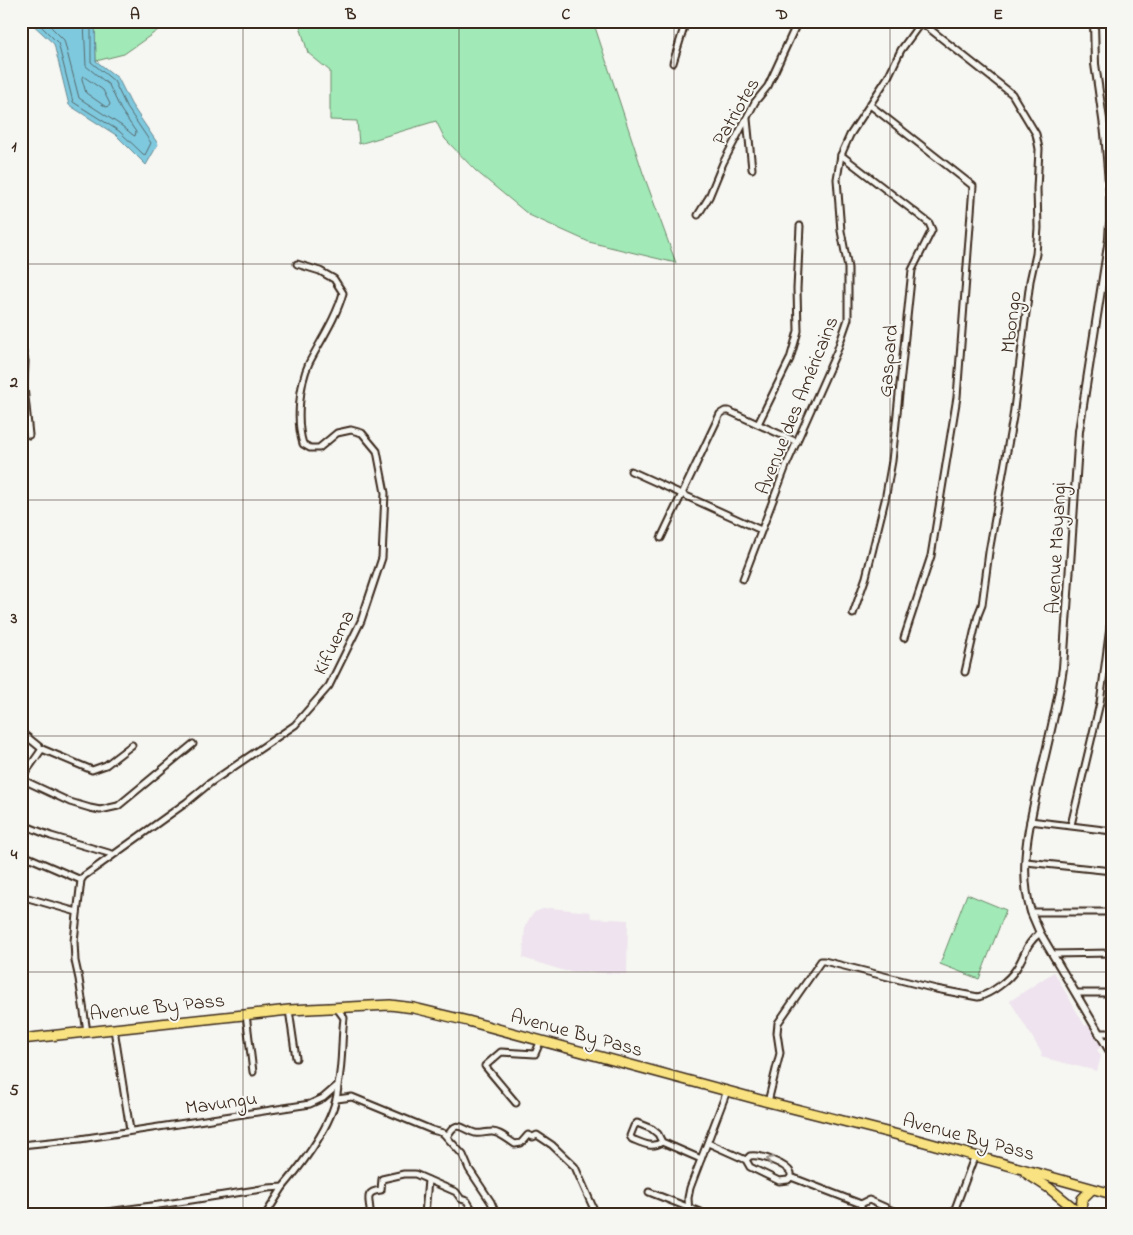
<svg xmlns="http://www.w3.org/2000/svg" width="1133" height="1235" viewBox="0 0 1133 1235" font-family="'Indie Flower',sans-serif">
  <rect width="100%" height="100%" fill="#f6f6f2"/>
  <filter id="ink" filterUnits="userSpaceOnUse"><feTurbulence type="fractalNoise" baseFrequency=".02" numOctaves="2"/><feDisplacementMap in="SourceGraphic" scale="10" xChannelSelector="R" yChannelSelector="G"/><feConvolveMatrix kernelMatrix="1 2 1 2 8 2 1 2 1" color-interpolation-filters="sRGB"/></filter>
  <g filter="url(#ink)">
    <g fill="#eee3ee">
      <path d="M550,908L590,912L591,918L628,920L627,974L565,971L523,958L525,926L531,916L535,912L543,909Z"/>
      <path d="M1054,972L1085,1026L1090,1023L1103,1046L1097,1050L1101,1056L1097,1071L1041,1057L1042,1053L1010,1001Z"/>
    </g>
    <g fill="#a1e9b7" stroke="#6e8a6a">
      <path d="M95,21H171L124,54L96,61Z"/>
      <path d="M291,21H593L643,173L676,263L589,242L529,215L476,171L445,139L436,121L359,144L357,121L330,120V71L308,53L300,26Z"/>
      <path d="M967,894L1006,910L979,979L940,964Z"/>
    </g>
    <path fill="#7fc9df" stroke="#648992" d="M29,21H95L96,61L118,78L131,104L158,144L146,165L116,135L69,105L54,44Z"/>
    <g fill="none" stroke-linecap="round" stroke-linejoin="round">
      <g stroke="#566a6b" stroke-width="1">
        <path d="M36,21L58,43L73,102L119,131L143,154L145,155L151,143L126,106L114,81L91,62V21"/>
        <path d="M45,21L64,40L79,98L122,126L133,135L135,136L136,132L121,110L109,85L86,66L84,21"/>
        <path d="M83,76L103,90L110,104L109,106L106,107L86,93L82,79Z"/>
      </g>
      <defs>
        <g id="minor">
          <path d="M921,22L1012,94L1036,134L1039,149L1037,189L1038,228L1036,254L1030,281L1013,417L989,552L982,605L978,615L965,672"/>
          <path d="M673,63L686,21"/>
          <path d="M870,105L973,186L957,397L931,556L904,638"/>
          <path d="M747,119L752,169"/>
          <path d="M841,155L929,223L932,230L912,270L892,461L885,500L866,577L853,614"/>
          <path d="M698,215L709,197L723,163L755,102L768,86L798,21"/>
          <path d="M21,344L25,361L24,387L29,435"/>
          <path d="M758,424L790,359L798,331L797,289L800,226"/>
          <path d="M631,471L761,530"/>
          <path d="M661,538L720,414L725,411H729L797,442"/>
          <path d="M743,579L786,466L837,351L848,319V268L841,231L837,179L841,155L850,135L888,77L901,50L922,21"/>
          <path d="M21,732L42,749L92,770L106,765L132,745"/>
          <path d="M21,779L70,802L90,808L100,810L118,806L193,744"/>
          <path d="M21,779L42,749"/>
          <path d="M1030,821L1112,831"/>
          <path d="M21,824L51,836L112,854"/>
          <path d="M1071,825L1100,703L1112,612"/>
          <path d="M21,854L81,880"/>
          <path d="M1026,862L1112,871"/>
          <path d="M21,896L77,912"/>
          <path d="M1031,912H1112"/>
          <path d="M1053,954L1112,953"/>
          <path d="M1076,993H1112"/>
          <path d="M289,1010L296,1058"/>
          <path d="M246,1014L253,1072"/>
          <path d="M114,1029L130,1130"/>
          <path d="M87,1032L79,979L75,961L74,941L81,880L84,876L187,802L210,783L295,725L329,686L361,621L382,558L385,493L377,451L362,433L351,430L337,433L319,448H310L303,444C296,422 299,385 309,363C321,340 336,318 343,293L334,279L320,271L297,264"/>
          <path d="M1100,1033H1112"/>
          <path d="M337,1099L352,1097L432,1130L443,1133L463,1155L469,1169L491,1202L496,1214"/>
          <path d="M768,1102L780,1053L777,1033L778,1023L821,961H824L936,989L978,997C991,994 1009,980 1016,969C1026,954 1025,944 1040,933"/>
          <path d="M516,1103L485,1066L501,1052L535,1054L541,1040"/>
          <path d="M447,1137C457,1118 461,1129 475,1133C481,1134 485,1132 491,1132C499,1131 508,1140 515,1144L521,1143L528,1135L533,1137L537,1135L552,1145L575,1167L596,1214"/>
          <path d="M662,1142C652,1149 642,1143 632,1139L630,1136L634,1126L637,1123L652,1129L658,1134L662,1142L701,1159"/>
          <path d="M708,1143L746,1160L750,1167L779,1181L788,1180L791,1177V1173C786,1164 760,1154 750,1156L746,1160"/>
          <path d="M21,1145L80,1139L310,1104L323,1098L338,1085C343,1063 341,1040 344,1018L336,1007"/>
          <path d="M791,1177L861,1204"/>
          <path d="M649,1192L705,1214"/>
          <path d="M861,1204L869,1200L900,1214"/>
          <path d="M861,1204V1208L865,1214"/>
          <path d="M93,1214L166,1204L268,1188L283,1187C304,1162 337,1118 338,1085"/>
          <path d="M266,1214L283,1187"/>
          <path d="M370,1214C371,1201 362,1192 381,1190L382,1179L404,1174H415L456,1192L461,1199L467,1201L475,1214"/>
          <path d="M425,1214L428,1180"/>
          <path d="M689,1214L688,1198L690,1188L727,1091"/>
          <path d="M953,1214L975,1155"/>
        </g>
        <path id="tertiary" d="M1094,21L1095,64L1105,133L1110,195V221L1109,239L1079,431L1063,668C1058,703 1049,738 1041,773C1031,817 1017,866 1031,912C1034,919 1037,926 1040,933L1112,1055"/>
        <g id="trunk">
          <path d="M21,1039L289,1010L390,1005L414,1008L468,1021L768,1102L914,1139L1112,1194"/>
          <path d="M1026,1173L1049,1188L1081,1214"/>
          <path d="M1081,1214L1082,1199L1092,1189"/>
        </g>
      </defs>
      <use href="#minor" stroke="#3b2a1e" stroke-width="9"/>
      <use href="#tertiary" stroke="#3b2a1e" stroke-width="10"/>
      <use href="#trunk" stroke="#3b2a1e" stroke-width="12"/>
      <use href="#minor" stroke="#f6f6f2" stroke-width="5"/>
      <use href="#tertiary" stroke="#f6f6f2" stroke-width="6"/>
      <use href="#trunk" stroke="#f8e281" stroke-width="9"/>
    </g>
    <defs><path id="oneway-chevron" d="M-2-3.5L2.5 0L-2 3.5" fill="none" stroke-width="1.6" stroke-linecap="round" stroke-linejoin="round" transform="scale(1.25)"/></defs>
    <use stroke="#989088" href="#oneway-chevron" transform="translate(770 1160) rotate(-159)"/>
  </g>
  <path fill="none" stroke="#3b2a1e" stroke-width="1" stroke-opacity="0.55" d="M243,21V1214M459,21V1214M674,21V1214M890,21V1214M21,264H1112M21,500H1112M21,736H1112M21,972H1112"/>
  <g text-anchor="middle" stroke-width="4" stroke-linejoin="round" paint-order="stroke">
    <g font-size="20" fill="#3b2a1e" stroke="#f6f6f2">
      <text transform="translate(735 111) rotate(-60)" y="7">Patriotes</text>
      <text transform="translate(1010 322) rotate(-83)" y="7">Mbongo</text>
      <text transform="translate(887 361) rotate(-85)" y="7">Gaspard</text>
      <text transform="translate(796 405) rotate(-68)" y="7">Avenue des Américains</text>
      <text transform="translate(1055 548) rotate(-87)" y="7">Avenue Mayangi</text>
      <text transform="translate(333 642) rotate(-64)" y="7">Kifuema</text>
      <text transform="translate(157 1006) rotate(-6)" y="7">Avenue By Pass</text>
      <text transform="translate(577 1032) rotate(15)" y="7">Avenue By Pass</text>
      <text transform="translate(221 1102) rotate(-8)" y="7">Mavungu</text>
      <text transform="translate(969 1136) rotate(15)" y="7">Avenue By Pass</text>
    </g>
  </g>
  <rect width="1133" height="1235" fill="none" stroke="#f6f6f2" stroke-width="55"/>
  <rect x="28" y="28" width="1078" height="1180" fill="none" stroke="#3b2a1e" stroke-width="2"/>
  <g font-size="16" text-anchor="middle" font-weight="bold" fill="#3b2a1e">
    <text x="135" y="19">A</text>
    <text x="351" y="19">B</text>
    <text x="566" y="19">C</text>
    <text x="782" y="19">D</text>
    <text x="998" y="19">E</text>
    <text x="14" y="151">1</text>
    <text x="14" y="387">2</text>
    <text x="14" y="623">3</text>
    <text x="14" y="859">4</text>
    <text x="14" y="1095">5</text>
  </g>
</svg>
